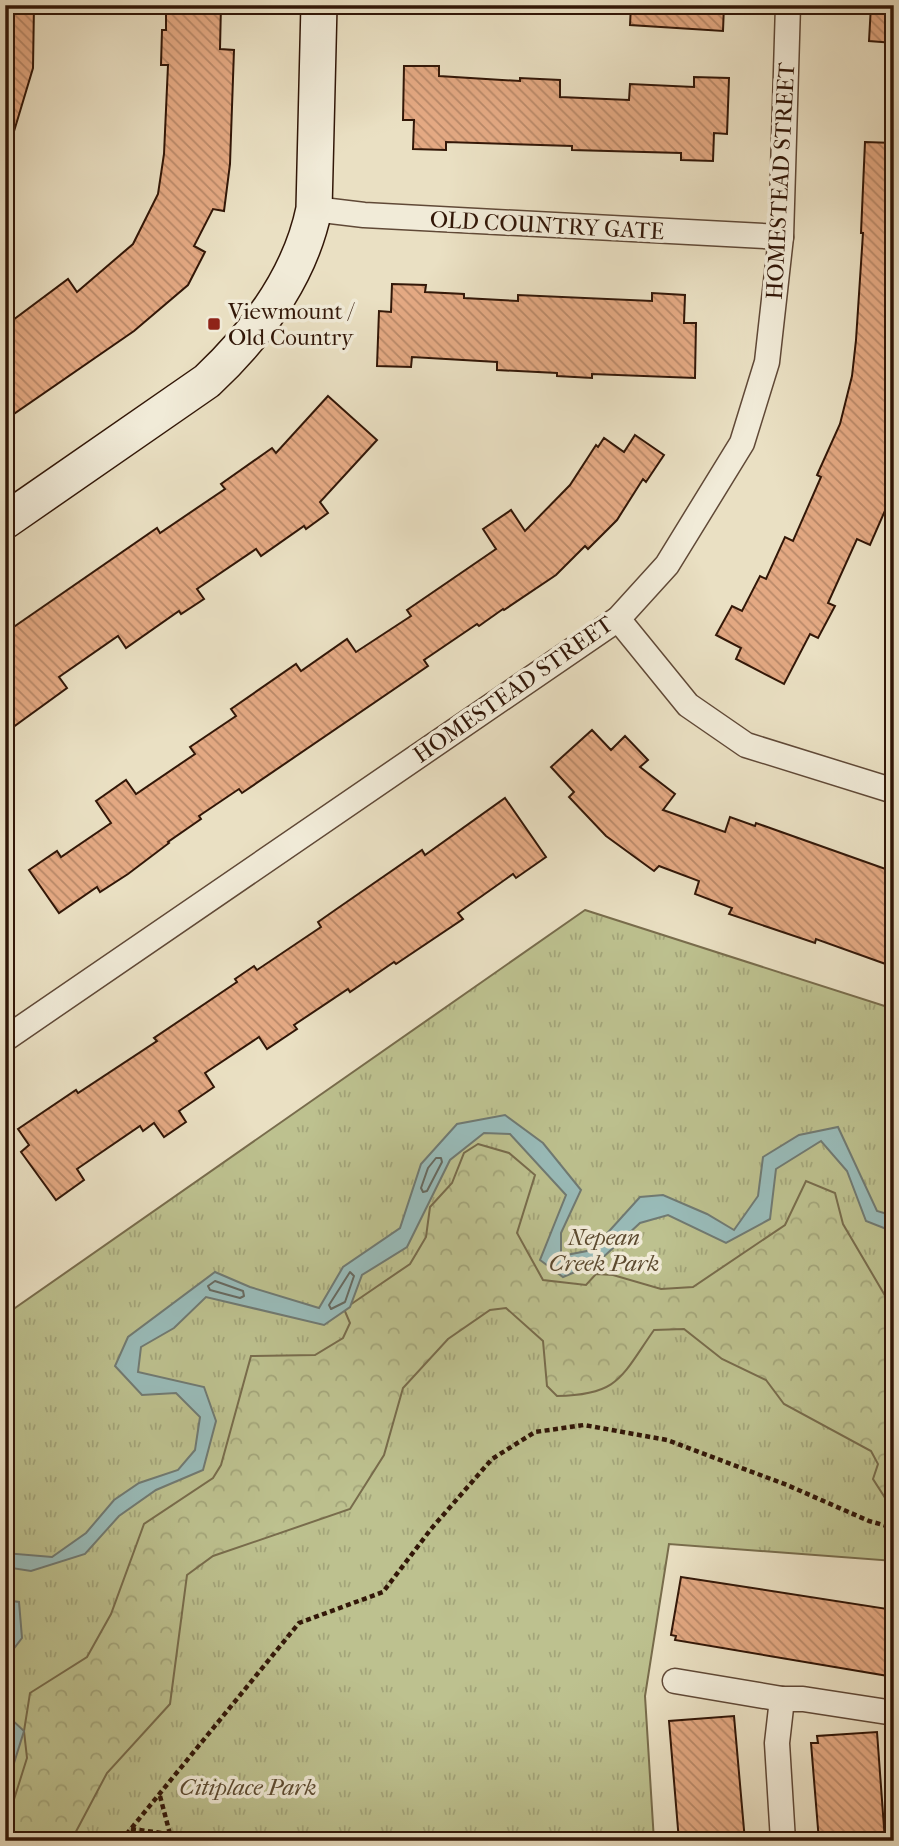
<svg xmlns="http://www.w3.org/2000/svg" width="899" height="1846" viewBox="0 0 899 1846" font-family="'IM FELL French Canon',serif">
  <defs>
    <pattern id="grass-tufts" width="24" height="20" patternUnits="userSpaceOnUse" patternTransform="scale(1.75)"><rect width="24" height="20" fill="#bdc18f"/><path d="M3 7l-1-3M5 7V3M7 7l1-3M15 17l-1-3M17 17v-4M19 17l1-3" fill="none" stroke="#a3a57a"/></pattern>
    <pattern id="forest-crowns" width="20" height="18" patternUnits="userSpaceOnUse" patternTransform="scale(1.75)"><rect width="20" height="18" fill="#bdc18f"/><path d="M2 6a3 3 0 1 1 6 0M12 15a3 3 0 1 1 6 0" fill="none" stroke="#a3a57a"/></pattern>
    <pattern id="building-back-hatch" width="6" height="6" patternUnits="userSpaceOnUse" patternTransform="scale(1.75)"><rect width="6" height="6" fill="#e4a983"/><path d="M-1 5l2 2M0 0l6 6M5-1l2 2" fill="none" stroke="#b98969"/></pattern>
  </defs>
  <rect width="100%" height="100%" fill="#eae0c3"/>
  <filter id="stains"><feTurbulence type="fractalNoise" baseFrequency=".00286" numOctaves="4"/><feColorMatrix values="0 0 0 0 .2 0 0 0 0 .09 0 0 0 0 .02 0 0 0 .5 -.17"/></filter>
  <radialGradient id="worn" r=".72"><stop offset=".6" stop-color="#630" stop-opacity="0"/><stop offset="1" stop-color="#630" stop-opacity=".3"/></radialGradient>
  <path fill="url(#grass-tufts)" stroke="#786c4c" stroke-width="2" d="M585,910L894,1009V1561L669,1544L645,1696L654,1841H5V1315Z"/>
  <path fill="url(#forest-crowns)" stroke="#786c4c" stroke-width="2" d="M478,1144L509,1153L535,1175L517,1233L543,1280L586,1285L596,1274L613,1275L661,1289L693,1287L785,1225L806,1181L835,1193L843,1224L887,1299L885,1383L894,1387V1504H889L873,1479L878,1464L871,1451L784,1404L766,1380L722,1359L684,1329L654,1330C621,1377 619,1395 557,1396L547,1386L543,1341L506,1308L490,1310L448,1339L403,1388L384,1455L350,1509L213,1556L187,1575L170,1704L107,1773L71,1841H5V1828L27,1758L24,1731L30,1693L87,1657L111,1614L144,1524L213,1478L221,1465L251,1356L315,1355L343,1338L350,1323L344,1309L410,1264L426,1237L430,1207L452,1183L464,1153Z"/>
  <g fill="#99bcba" stroke="#707a73" stroke-width="2">
    <path d="M505,1115L543,1143L581,1190L561,1233V1256L592,1250L640,1197L663,1195L707,1214L734,1230L758,1196L763,1157L799,1135L838,1127L877,1211L894,1216V1232L866,1221L847,1171L821,1141L776,1169L770,1219L726,1243L668,1215L640,1223L597,1263L563,1277L540,1260L566,1195L510,1134L484,1133L450,1160L407,1247L362,1275L350,1307L324,1325L206,1297L174,1328L141,1347L138,1372L204,1387L216,1421L203,1470L156,1490L119,1516L85,1554L31,1571L5,1567V1553L52,1557L86,1533L114,1500L139,1483L178,1470L195,1450L200,1417L176,1393L142,1395L115,1366L128,1337L215,1272L250,1287L319,1308L343,1267L400,1228L421,1164L457,1124Z"/>
    <path d="M5,1600L19,1602L22,1638L5,1660V1644L12,1634L5,1617Z"/>
    <path d="M5,1707L11,1719L24,1731L5,1792V1759L10,1747L5,1732Z"/>
  </g>
  <g fill="none" stroke-linecap="round" stroke-linejoin="round">
    <g stroke="#666a61" stroke-width="2">
      <path d="M436,1158H441L442,1162L427,1191L423,1192L421,1188L428,1168Z"/>
      <path d="M350,1272L354,1276L345,1302L331,1309L329,1305Z"/>
      <path d="M215,1281L243,1291L244,1296L240,1298L210,1290L208,1286Z"/>
    </g>
  </g>
  <g fill="url(#building-back-hatch)" stroke="#321708" stroke-width="2">
    <path d="M5,5H34L33,68L12,138L5,137Z"/>
    <path d="M166,5H221L220,49L234,50L230,164L224,211L213,209L194,246L205,252L188,285L134,331L5,420V326L68,279L77,292L133,244L158,194L164,154L168,65H161L162,30H166Z"/>
    <path d="M631,5H724L723,31L630,25Z"/>
    <path d="M871,5H894V43L869,41Z"/>
    <path d="M404,66H439V76L520,81V78L560,80V97L629,100L630,84L694,87V77L729,78L727,134L714,133L713,161L681,160V153L572,150V146L446,142V150L413,149L414,120H403Z"/>
    <path d="M865,142L894,143V490L870,545L857,539L828,603L835,606L818,638L810,634L784,684L736,659L741,648L716,635L732,606L742,611L760,576L766,579L785,537L793,541L821,477L817,475L840,424L852,376L856,340L863,233H861Z"/>
    <path d="M392,284L426,285L425,292L464,294V298L518,301V295L652,301V293L685,295L684,323H696L695,378L592,374V378L557,376V373L497,370V362L412,357L411,367L377,366L379,311L391,312Z"/>
    <path d="M328,396L377,440L320,502L328,513L306,529L304,526L261,556L256,549L197,589L204,599L181,614L179,611L126,648L118,636L59,677L67,688L5,733V633L157,528L160,533L225,489L221,484L272,448L276,453Z"/>
    <path d="M635,435L664,455L646,482L643,479L617,520L588,549L585,546L556,575L504,610L503,609L479,626L477,624L424,660L428,666L242,793L239,789L199,816L201,819L168,842L169,843L128,874L100,892L97,887L59,913L29,870L57,851L61,857L111,823L96,801L126,780L136,794L195,754L190,747L236,716L231,709L296,664L301,671L347,639L356,652L411,616L407,610L496,549L483,529L511,510L525,531L570,485L596,445L598,447L604,438L624,452Z"/>
    <path d="M592,730L611,750L625,736L648,760L640,767L675,794L663,810L725,832L730,817L755,826L756,823L894,872V967L816,939L815,943L729,914L732,908L695,894L699,881L659,866L654,871L606,836L569,797L574,792L551,767Z"/>
    <path d="M505,798L546,857L516,878L513,874L458,913L463,919L396,964L394,962L350,992L348,989L294,1025L297,1029L267,1049L259,1037L205,1073L214,1087L179,1111L186,1122L164,1137L154,1123L143,1131L140,1126L77,1169L84,1180L56,1200L21,1152L29,1145L18,1129L76,1090L78,1093L157,1041L154,1038L237,982L235,979L254,966L257,970L321,927L318,922L338,908L422,850L425,855Z"/>
    <path d="M681,1577L894,1610V1677L675,1640L676,1636L671,1635Z"/>
    <path d="M734,1716L745,1841H679L669,1721Z"/>
    <path d="M877,1732L885,1841H819L811,1743H818L817,1736Z"/>
  </g>
  <g fill="none" stroke-linecap="round" stroke-linejoin="round">
    <defs>
      <g id="street">
        <path d="M314,209L364,215L781,237"/>
        <path d="M618,619L688,705L746,745L894,791"/>
        <path d="M5,1039L618,619L667,565L742,443L767,362L781,237L788,5"/>
        <path d="M675,1681L782,1699"/>
        <path d="M783,1841L777,1743L782,1699H803L894,1713"/>
      </g>
      <path id="secondary" d="M5,521L207,381C256,335 300,277 314,209L319,5"/>
    </defs>
    <use href="#street" stroke="#604937" stroke-width="27"/>
    <use href="#secondary" stroke="#321708" stroke-width="38"/>
    <g stroke="#321708" stroke-width="4.5" stroke-dasharray="5 3.5" stroke-linecap="butt">
      <path d="M160,1796L170,1834L183,1841"/>
      <path d="M131,1829L170,1834"/>
      <path d="M121,1841L299,1623L383,1592L431,1529L492,1459L535,1432L584,1425L667,1440L787,1485L869,1521L894,1528"/>
    </g>
    <use href="#street" stroke="#f1ebd8" stroke-width="24"/>
    <use href="#secondary" stroke="#f1ebd8" stroke-width="35"/>
  </g>
  <rect fill="#8f2418" stroke="#f1ebd8" stroke-width="2.5" x="207" y="317" width="14" height="14" rx="3.5"/>
  <g text-anchor="middle" stroke-width="7" stroke-linejoin="round" paint-order="stroke">
    <g font-size="23" fill="#321708" stroke="#f1ebd8">
      <text transform="translate(780 181) rotate(-87)" y="8">HOMESTEAD STREET</text>
      <text transform="translate(547 225) rotate(3)" y="8">OLD COUNTRY GATE</text>
      <text transform="translate(513 689) rotate(-35)" y="8">HOMESTEAD STREET</text>
    </g>
    <g font-size="23" fill="#321708" stroke="#f1ebd8" text-anchor="start">
      <text x="228" y="319">Viewmount /<tspan x="228" dy="26">Old Country</tspan></text>
    </g>
    <g font-size="23" font-style="italic" fill="#5c4a30" stroke="#f1ebd8">
      <text x="604" y="1245">Nepean<tspan x="604" dy="26">Creek Park</tspan></text>
      <text x="248" y="1795">Citiplace Park</text>
    </g>
  </g>
  <rect width="899" height="1846" fill="none" stroke="#eae0c3" stroke-width="28"/>
  <rect x="7" y="7" width="885" height="1832" fill="none" stroke="#321708" stroke-width="3.5"/>
  <rect x="14" y="14" width="871" height="1818" fill="none" stroke="#321708" stroke-width="2"/>
  <rect width="100%" height="100%" filter="url(#stains)"/>
  <rect width="100%" height="100%" fill="url(#worn)"/>
</svg>
